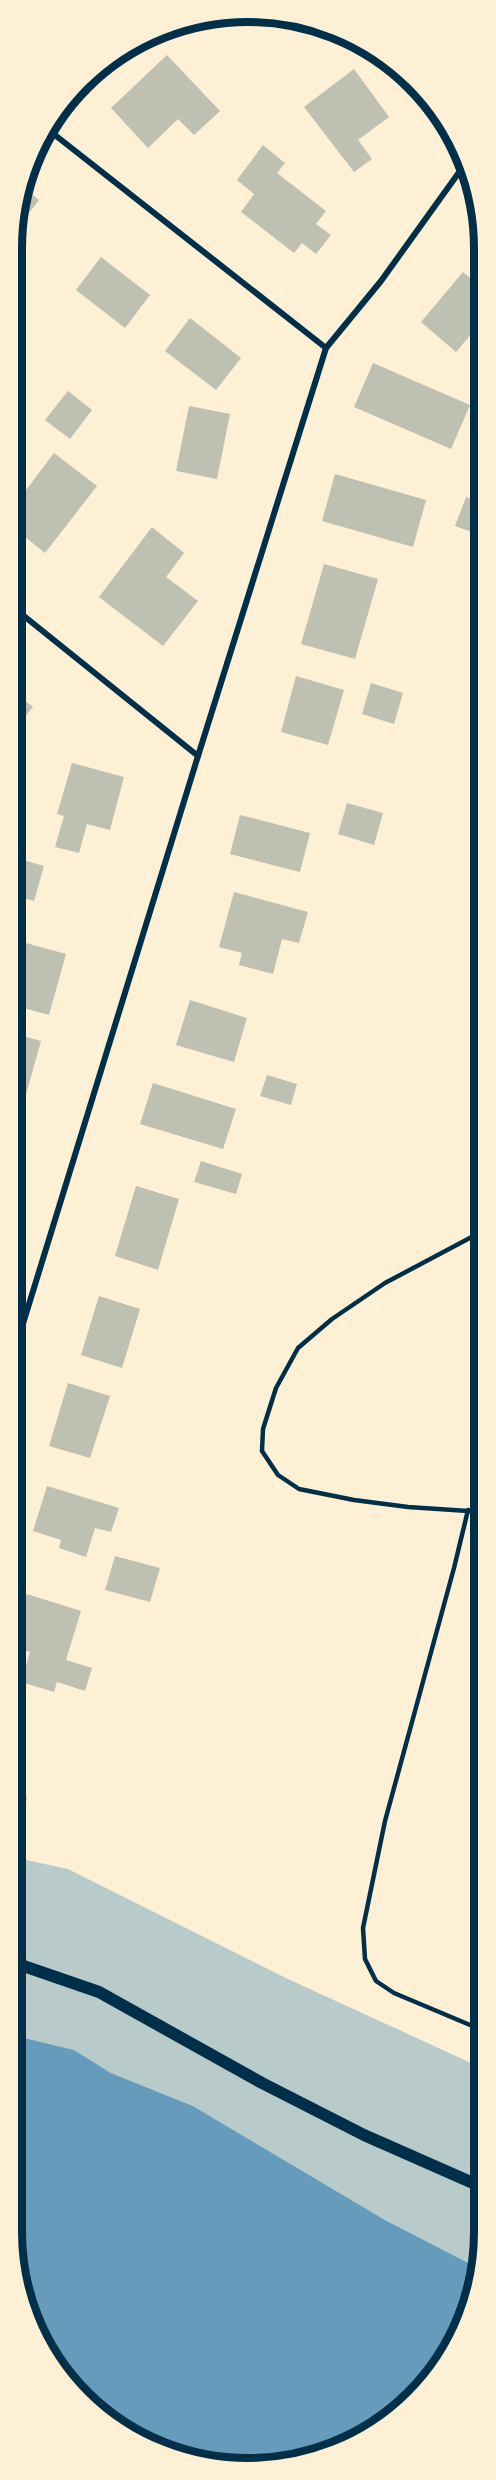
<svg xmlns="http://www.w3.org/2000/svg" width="496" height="2480" viewBox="0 0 496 2480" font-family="Lora,serif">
  <rect width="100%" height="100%" fill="#fdf0d5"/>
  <path fill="#b9caca" d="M12,1857L68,1869L288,1979L482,2068V2262L480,2269L385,2220L193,2106L111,2073L74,2050L12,2035Z"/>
  <path fill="#669bbc" d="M12,2035L74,2050L111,2073L193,2106L385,2220L480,2269L453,2350L403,2410L324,2456L233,2468L157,2450L81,2399L30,2322L12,2232Z"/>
  <g fill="#bec0b2">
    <path d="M315,25L337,32L326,40Z"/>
    <path d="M167,55L220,111L194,135L178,119L148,148L111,108Z"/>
    <path d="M354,69L389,117L358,140L372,159L354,172L304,107Z"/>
    <path d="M263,145L285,163L277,173L326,211L316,224L331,235L316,254L302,243L294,253L241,212L254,194L237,180Z"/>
    <path d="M24,188L39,200L14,232V218Z"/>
    <path d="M101,257L150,295L125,328L76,290Z"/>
    <path d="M463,272L483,289V320L456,352L421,322Z"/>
    <path d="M190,318L241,358L216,390L165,351Z"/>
    <path d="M373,363L470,405L451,449L354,407Z"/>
    <path d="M68,391L92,410L70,439L45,420Z"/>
    <path d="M189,406L230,414L217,479L176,471Z"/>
    <path d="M54,453L97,486L45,553L14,528V506Z"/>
    <path d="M335,474L426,500L413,547L322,521Z"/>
    <path d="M466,497L483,504V536L455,526Z"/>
    <path d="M152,527L184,553L166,577L198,601L163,646L99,597Z"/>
    <path d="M324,564L378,579L355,659L301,644Z"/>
    <path d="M296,676L344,690L328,745L281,732Z"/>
    <path d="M371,683L403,693L394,724L362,714Z"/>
    <path d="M14,692L33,707L13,731V722Z"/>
    <path d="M72,763L124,777L110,830L87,824L79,853L55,847L64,816L57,814Z"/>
    <path d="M347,803L383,813L374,845L338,834Z"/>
    <path d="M240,815L310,833L300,872L230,854Z"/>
    <path d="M13,857L44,866L34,901L13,895Z"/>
    <path d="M234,892L308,912L299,943L282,939L273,974L239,965L242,953L219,947Z"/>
    <path d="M26,943L66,954L49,1015L13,1005V961L21,963Z"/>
    <path d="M190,1000L247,1018L234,1062L176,1045Z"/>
    <path d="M13,1033L41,1041L25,1098L13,1094Z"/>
    <path d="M267,1075L297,1084L291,1105L260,1096Z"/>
    <path d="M153,1083L236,1109L223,1149L140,1124Z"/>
    <path d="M201,1161L242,1174L236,1194L194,1182Z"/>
    <path d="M136,1186L179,1199L158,1270L115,1256Z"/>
    <path d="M99,1296L140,1309L122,1368L81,1355Z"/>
    <path d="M68,1383L110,1396L90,1458L49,1446Z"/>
    <path d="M47,1486L119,1508L111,1532L95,1528L86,1557L59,1548L61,1540L33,1531Z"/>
    <path d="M115,1556L160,1568L150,1602L105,1590Z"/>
    <path d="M27,1594L81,1611L66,1660L92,1668L85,1691L57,1682L54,1692L21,1682L30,1652L13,1647V1640Z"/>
    <path d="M12,1795L27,1797L22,1828L12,1826Z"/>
  </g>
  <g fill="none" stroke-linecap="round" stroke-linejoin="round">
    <g stroke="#003049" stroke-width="4.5">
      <path d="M468,1510L454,1568L385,1821L363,1928L365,1959L376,1981L394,1993L482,2030"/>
      <path d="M483,1512L408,1507L354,1500L299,1489L278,1475L262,1451L263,1429L276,1388L298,1348L332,1319L385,1283L483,1231"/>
    </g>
    <g stroke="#003049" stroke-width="6">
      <path d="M46,128L326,348"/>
      <path d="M14,608L198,756"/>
      <path d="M13,1356L198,756L326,348L381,281L465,164"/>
    </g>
    <path stroke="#003049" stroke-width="12" d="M12,1962L99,1992L262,2083L364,2135L482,2187"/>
  </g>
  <path d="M0 0H496V2480H0ZM248 22H248A226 226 0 0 1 474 248V2232A226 226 0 0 1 248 2458H248A226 226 0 0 1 22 2232V248A226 226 0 0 1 248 22Z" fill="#fdf0d5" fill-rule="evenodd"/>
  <path fill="none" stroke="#003049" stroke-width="8" d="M248 22H248A226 226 0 0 1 474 248V2232A226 226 0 0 1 248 2458H248A226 226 0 0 1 22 2232V248A226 226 0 0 1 248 22Z"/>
</svg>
